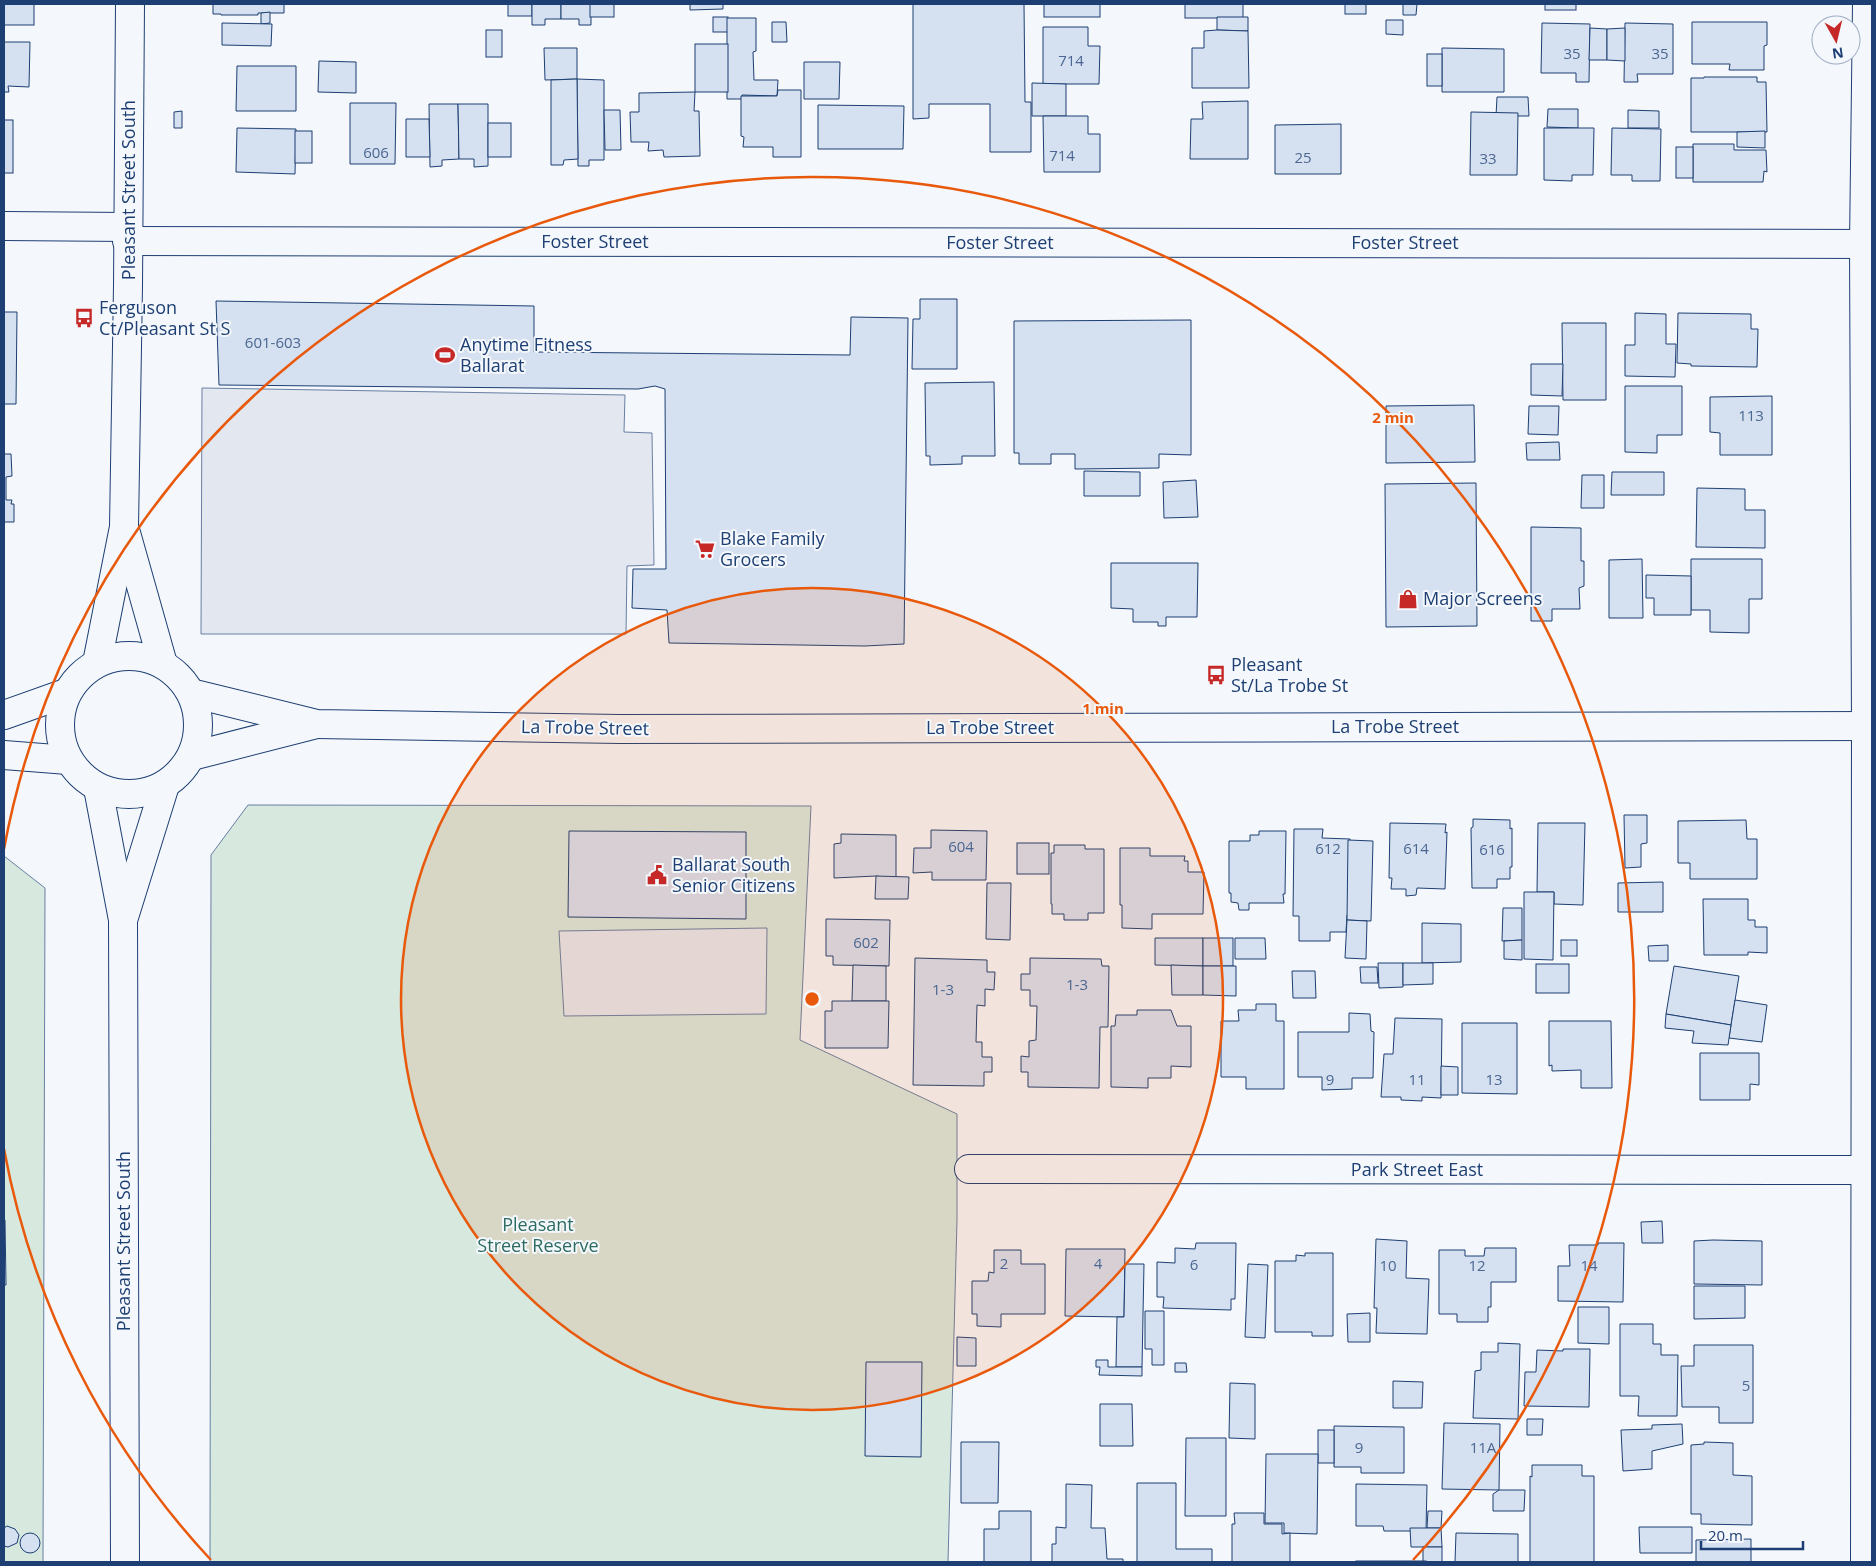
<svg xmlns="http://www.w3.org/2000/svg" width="1876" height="1566" viewBox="0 0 1876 1566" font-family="'Open Sans',sans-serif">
  <rect width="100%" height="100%" fill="#f4f7fb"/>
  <g fill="#d7e8df" stroke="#687fa3">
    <path d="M248,805L811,806L800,1040L957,1114V1220L948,1562H210L211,855Z"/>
    <path d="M4,856L45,888L43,1562H4Z"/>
  </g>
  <g fill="#e3e8f0" stroke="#687fa3">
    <path d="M202,388L625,395L624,432L652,433L654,565L627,566L626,634H201Z"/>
    <path d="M767,928L766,1014L564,1016L559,931Z"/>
  </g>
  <g fill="#d5e0f0" stroke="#1d3f73">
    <rect x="4" y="4" width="30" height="21"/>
    <path d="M213,4H284V13H258V15H221V14H213Z"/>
    <rect x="508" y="4" width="24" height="12"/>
    <path d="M532,4H561V19H545V25H532Z"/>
    <path d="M561,4H591V25H579V19H561Z"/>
    <rect x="590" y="4" width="24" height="13"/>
    <path d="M690,4H723V9L690,10Z"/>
    <path d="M913,4H1024L1025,102H1031V152H990V104H929V118L913,119Z"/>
    <rect x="1044" y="4" width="56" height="13"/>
    <rect x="1185" y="4" width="58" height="14"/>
    <rect x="1345" y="4" width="21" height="10"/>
    <path d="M1403,4H1417L1416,15H1403Z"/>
    <rect x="1545" y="4" width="31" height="6"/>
    <path d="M270,12V23L261,24V13Z"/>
    <rect x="713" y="17" width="15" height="15"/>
    <path d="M1217,17H1248V31L1217,30Z"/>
    <path d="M727,18H756V51L753,52L754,80H778L777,96L742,95V99H727Z"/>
    <path d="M1386,20H1403V35L1386,34Z"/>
    <path d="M772,22H786L787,42H772Z"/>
    <path d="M1692,22H1767V45L1764,46V70H1729L1730,64H1692Z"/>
    <path d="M222,23L272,24L271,46L222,45Z"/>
    <path d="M1542,23L1590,24L1589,82H1576V73H1541Z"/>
    <path d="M1625,23L1673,24V74H1637L1638,82H1624Z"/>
    <path d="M1043,27H1088V46H1100L1099,84H1043Z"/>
    <path d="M1590,28L1607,29V60H1589Z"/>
    <path d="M1625,28V61L1607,60V29Z"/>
    <rect x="486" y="30" width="16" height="27"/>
    <path d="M1217,30L1248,31L1249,88H1192V48H1204V31Z"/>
    <path d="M4,42H30L29,87L8,86L9,92H4Z"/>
    <rect x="695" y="44" width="33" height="48"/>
    <path d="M544,48H577V79L545,80Z"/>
    <path d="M1442,48L1504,49V92H1442Z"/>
    <rect x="1427" y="54" width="15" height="32"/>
    <path d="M319,61L356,62V93L318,92Z"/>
    <path d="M804,62H840L839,99H804Z"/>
    <path d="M237,66H296V111H236Z"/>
    <path d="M1704,77H1757V82H1766L1767,132H1691V78H1704Z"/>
    <path d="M577,79L604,80V160H589V166H578Z"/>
    <path d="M577,79L578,159L564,160L563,165H551V80Z"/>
    <path d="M1032,83L1066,84V116H1032Z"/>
    <path d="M778,90H801V157H773V147H743L744,137L741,136V96H777Z"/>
    <path d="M695,92L694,111H699L700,156L664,157L663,150L648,151L649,142H631L630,112H639V93Z"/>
    <path d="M1497,97H1528L1529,116H1496Z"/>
    <path d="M1248,101V159H1190L1191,119H1203L1202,102Z"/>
    <path d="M350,103H396L395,164H350Z"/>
    <path d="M429,104H458L459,159L442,160V166L430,167Z"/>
    <path d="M458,104H488V166L474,167V159H459Z"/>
    <path d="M818,105L904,106L903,149H818Z"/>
    <path d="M1548,109H1578V128L1547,127Z"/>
    <path d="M604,110H620L621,150H605Z"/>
    <path d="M1628,110L1659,111V128H1628Z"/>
    <path d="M182,111V128H174V112Z"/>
    <path d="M1471,112L1518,113L1517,175H1470Z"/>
    <path d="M1043,116H1088V134H1100V172H1044Z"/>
    <path d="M406,119H429L430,157H406Z"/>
    <rect x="4" y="120" width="9" height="53"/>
    <rect x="488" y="123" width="23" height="34"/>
    <path d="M1341,124V174H1275V125Z"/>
    <path d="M237,128L296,129L295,174L236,172Z"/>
    <path d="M1544,128H1594L1593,175H1572V181L1544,180Z"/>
    <path d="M1612,128L1661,129L1660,181H1632V175H1611Z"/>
    <rect x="295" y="131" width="17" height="32"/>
    <path d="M1765,131V148L1737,147V132Z"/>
    <path d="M1693,144H1734V150H1766L1767,172L1764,171L1763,182H1693Z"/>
    <rect x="1676" y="147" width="17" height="31"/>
    <path d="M920,299H957V369H912L913,319H920Z"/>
    <path d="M216,301L534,306V352L850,355L851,317L908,318L904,644L865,646L669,643L667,610L632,608L633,569H666L665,389L655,386L638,389L219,385Z"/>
    <path d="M4,312H17L16,404H4Z"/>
    <path d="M1635,313L1666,314V344H1676L1675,377L1625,376V345H1635Z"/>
    <path d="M1678,313L1751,314V329H1758L1757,367L1691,366V364L1677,363Z"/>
    <path d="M1191,320V455L1159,454V468L1075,469V454H1051V464H1019V453H1014V321Z"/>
    <path d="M1562,323H1606V400H1563Z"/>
    <path d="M1531,364H1563L1562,396L1531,395Z"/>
    <path d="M994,382L995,456H962V464L930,465V456H926L925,383Z"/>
    <path d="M1625,386H1682V435H1657V453L1625,452Z"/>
    <path d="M1772,396V455H1720V433L1710,432V397Z"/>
    <path d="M1474,405L1475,462L1386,463V406Z"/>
    <path d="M1529,406H1559L1558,435L1528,434Z"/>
    <path d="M1559,442L1560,460H1527L1526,443Z"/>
    <path d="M4,454H11L12,476L6,477V500H12L11,504H14V522H4Z"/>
    <path d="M1084,471L1140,472V496H1084Z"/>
    <path d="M1612,472H1664V495H1611Z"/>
    <path d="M1582,475H1604V508H1581Z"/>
    <path d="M1196,480L1198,517L1164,518L1163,482Z"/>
    <path d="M1476,483L1477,626L1386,627L1385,484Z"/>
    <path d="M1697,488L1745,489V510H1765V548L1696,547Z"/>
    <path d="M1531,527L1581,528V561H1584V586L1579,588L1580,609H1552V621H1531Z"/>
    <path d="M1642,559L1643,618H1609V560Z"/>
    <path d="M1691,559H1762V599H1749V633L1710,632V610H1691Z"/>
    <path d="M1111,563H1198L1197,617H1166V626H1158V622H1133V609L1111,608Z"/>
    <path d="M1646,575L1691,576V615H1654V598H1646Z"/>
    <path d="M1624,815H1647V843L1641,844V867L1625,868Z"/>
    <path d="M1473,819L1510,820V829L1512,828V867H1510V879H1497V888H1472L1471,828L1473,827Z"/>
    <path d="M1746,820L1747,839H1757V879H1690V863H1678V821Z"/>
    <path d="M1390,823L1446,824L1445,833L1447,832L1445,889L1417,888L1416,895L1406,896V889H1391L1392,878H1389Z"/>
    <path d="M1538,823H1585L1583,905L1554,904V892H1537Z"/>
    <path d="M1294,829H1323L1322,838L1350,839L1349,915H1347L1346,932H1330V941H1299V916H1293Z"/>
    <path d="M931,830L987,831L986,880H932V872L913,873L914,848H931Z"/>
    <path d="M569,831L746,832V919L568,917Z"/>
    <path d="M1259,831H1286L1285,894H1283L1284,903H1249V910H1239L1238,903L1231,902V893H1229V841H1250V835H1259Z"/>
    <path d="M841,834L896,835V879L876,876L834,878V844L841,843Z"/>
    <path d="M1348,840L1373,841L1371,921L1347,920Z"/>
    <rect x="1017" y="843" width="32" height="31"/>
    <path d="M1054,845H1085V849H1104V913H1088V920H1064V914H1052V904H1051V853H1054Z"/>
    <path d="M1120,848H1150V856H1185L1184,861H1188V872H1204L1203,914H1152V929L1122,928V905H1120Z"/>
    <path d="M876,876L909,877L908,899H875Z"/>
    <path d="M1663,882V912H1618V883Z"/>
    <path d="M987,883H1011L1010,940L986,939Z"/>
    <path d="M1524,892H1554L1553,960L1524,959Z"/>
    <path d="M1703,899H1748V920H1755V927H1767V953L1748,952V955H1704Z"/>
    <path d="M1503,908H1522V940L1502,941Z"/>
    <path d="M826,919L890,920L889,966L833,965V956H826Z"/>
    <path d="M1347,920L1367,921L1366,959L1345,958Z"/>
    <path d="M1422,923L1461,924V962L1422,963Z"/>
    <path d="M1155,938H1203V966L1155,965Z"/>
    <rect x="1203" y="938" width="30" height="28"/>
    <path d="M1235,938H1265L1266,959H1235Z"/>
    <path d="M1522,940V960L1504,959V941Z"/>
    <rect x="1561" y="940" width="16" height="16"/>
    <path d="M1668,945V961H1649L1648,946Z"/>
    <path d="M915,958L987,960V972H995L994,990L985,989V1006L977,1005L976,1042H982V1057H992V1072H984V1086L913,1085Z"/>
    <path d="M1030,958L1101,959L1102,966H1109L1108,1027H1100L1099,1088L1028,1087V1072H1021V1056L1029,1057V1041L1036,1040L1037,1006H1030V990H1021V974H1030Z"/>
    <path d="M1378,963H1403V987L1379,988Z"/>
    <path d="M1403,963H1433V984L1403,985Z"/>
    <rect x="1536" y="964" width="33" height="29"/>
    <path d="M853,965L886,966V1001H852Z"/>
    <path d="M1171,965L1203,966V995H1172Z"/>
    <path d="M1203,966H1236V996L1203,995Z"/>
    <path d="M1674,966L1739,976L1731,1025L1666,1014Z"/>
    <path d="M1360,967H1377L1378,983H1361Z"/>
    <path d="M1292,971H1315L1316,998H1293Z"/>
    <path d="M1735,1000L1767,1005L1762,1042L1729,1038Z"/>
    <path d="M832,1001H889L888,1048H825V1011H832Z"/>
    <path d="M1256,1004H1276V1021H1284V1089H1246V1077H1221V1021H1239L1238,1010H1256Z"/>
    <path d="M1137,1010H1171L1177,1026H1191V1067L1171,1066V1078H1148V1088L1111,1087V1026H1115L1116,1015H1137Z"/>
    <path d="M1349,1013L1370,1014L1371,1031L1374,1032L1373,1078H1352V1089L1322,1090V1077H1298V1032H1349Z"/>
    <path d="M1666,1014L1731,1025L1728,1045L1692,1043L1694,1031L1665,1028Z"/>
    <path d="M1395,1018L1442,1019L1441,1098L1422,1097V1101L1401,1100V1097H1381L1384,1054H1393Z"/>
    <path d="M1549,1021H1611L1612,1088H1581V1070L1552,1071V1065L1549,1066Z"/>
    <path d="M1462,1023H1517V1094L1462,1093Z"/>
    <path d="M1700,1053H1759V1085L1750,1084V1100H1700Z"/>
    <path d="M1441,1066L1458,1067V1095H1441Z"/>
    <path d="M5,1220L6,1285H4V1221Z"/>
    <path d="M1662,1221L1663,1243H1642L1641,1222Z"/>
    <path d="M1376,1239L1407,1241L1406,1278L1429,1279L1427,1334L1376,1333L1377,1308H1374Z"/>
    <path d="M1713,1240L1762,1241V1285L1694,1284V1241Z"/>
    <path d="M1196,1243H1236L1235,1299H1231V1310L1163,1308L1164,1297H1157V1262L1175,1263V1248L1195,1249Z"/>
    <path d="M1598,1243H1624L1623,1302L1558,1301V1266H1570L1569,1245H1598Z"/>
    <path d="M1485,1248H1516V1282H1491V1307H1488V1322H1457V1314H1439V1250H1465V1256H1484Z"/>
    <path d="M1066,1249H1125L1124,1317L1065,1316Z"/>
    <path d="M994,1250H1021V1264H1045V1314H1001V1327L977,1326V1314H972V1281H988L989,1272L994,1273Z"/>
    <path d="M1305,1253H1333V1336H1312V1332H1275V1261H1296V1255L1305,1256Z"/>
    <path d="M1125,1264H1144L1142,1367H1116L1117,1317H1124Z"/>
    <path d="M1248,1264L1268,1265L1265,1338L1245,1337Z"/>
    <path d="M1694,1286H1745V1318L1694,1319Z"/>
    <path d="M1578,1307H1609V1344L1578,1343Z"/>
    <path d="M1145,1311H1164V1365H1152V1349H1145Z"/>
    <path d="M1370,1313V1342H1348L1347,1314Z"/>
    <path d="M1620,1324H1653V1344H1661V1355H1678L1677,1416H1638L1639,1396H1620Z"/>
    <path d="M957,1337L976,1338V1366H957Z"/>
    <path d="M1498,1343L1520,1344L1518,1419L1473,1418L1475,1371L1481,1370V1352H1498Z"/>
    <path d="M1694,1345H1753V1423H1719V1407H1682L1681,1366H1694Z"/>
    <path d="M1563,1349H1590L1589,1407L1524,1406L1525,1372H1536L1537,1350L1563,1351Z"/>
    <path d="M1096,1360H1108V1367H1142V1376L1099,1375L1100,1367H1096Z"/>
    <path d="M866,1362H922L921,1457L865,1456Z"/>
    <path d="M1175,1363H1186L1187,1372H1175Z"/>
    <path d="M1393,1381L1423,1382L1422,1408H1393Z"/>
    <path d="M1230,1383L1255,1384V1439L1229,1438Z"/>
    <path d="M1100,1404H1132L1133,1446H1100Z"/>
    <path d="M1527,1419H1543L1542,1435H1527Z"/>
    <path d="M1444,1423L1500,1424L1499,1490L1442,1489Z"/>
    <path d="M1682,1424L1683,1444L1652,1451V1469L1623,1471L1621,1430L1652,1429V1425Z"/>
    <path d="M1334,1426L1404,1427V1473H1361V1467H1334Z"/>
    <rect x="1318" y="1430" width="16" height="33"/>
    <path d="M1186,1438H1226V1516H1185Z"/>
    <path d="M961,1442H999L998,1503H961Z"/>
    <path d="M1704,1442L1733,1443V1475L1752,1476V1525L1701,1524V1514H1691V1445L1704,1444Z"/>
    <path d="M1266,1454H1318L1317,1534L1284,1533V1523H1265Z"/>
    <path d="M1532,1465H1582V1476H1594V1562H1530V1476L1532,1477Z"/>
    <path d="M1137,1483H1176V1549H1212V1562H1137Z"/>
    <path d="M1066,1484L1092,1485L1091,1528H1105L1107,1559H1123V1562H1052V1544H1056V1527L1066,1528Z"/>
    <path d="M1356,1484L1427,1485L1426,1531H1384L1383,1526H1356Z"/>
    <path d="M1499,1490H1525L1524,1511H1493V1494Z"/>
    <path d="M999,1511H1031V1562H984V1529H999Z"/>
    <path d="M1428,1511H1442L1441,1528H1427Z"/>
    <path d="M1234,1513H1264V1524H1282V1534L1290,1533V1562H1232V1524H1235Z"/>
    <path d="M7,1526L15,1529L19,1535L17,1543L8,1547L4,1546V1528Z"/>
    <path d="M1639,1527H1692V1553H1640Z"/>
    <path d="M1410,1528H1441L1442,1547H1411Z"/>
    <circle cx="30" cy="1543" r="10"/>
    <path d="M1456,1533L1518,1534V1562H1455Z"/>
    <path d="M1751,1539V1562H1696V1540Z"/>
    <rect x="1423" y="1547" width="19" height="15"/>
    <rect x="1356" y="1561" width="70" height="1"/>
  </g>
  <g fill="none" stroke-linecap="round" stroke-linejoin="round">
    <defs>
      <g id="minor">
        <path d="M4,226L127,227"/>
        <path d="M127,241L1872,244"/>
        <path d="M1866,726L1864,244L1867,4"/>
        <path d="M969,1169L1866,1170"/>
      </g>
      <g id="tertiary">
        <path d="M126,533L163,664"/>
        <path d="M97,663L124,527L128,286L130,4"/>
        <path d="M98,788L123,920L125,1562"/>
        <path d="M124,917L165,785"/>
        <path d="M1865,1562L1866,726"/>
      </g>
      <g id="secondary">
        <circle cx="129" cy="725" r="69"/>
        <path d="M191,693L317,724L620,729L1872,726"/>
        <path d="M4,715L66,693"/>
        <path d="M4,755L68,760"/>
        <path d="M192,756L313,725"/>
      </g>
    </defs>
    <use href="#minor" stroke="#1d3f73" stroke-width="30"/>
    <use href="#tertiary" stroke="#1d3f73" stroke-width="30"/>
    <use href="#secondary" stroke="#1d3f73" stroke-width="30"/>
    <use href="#minor" stroke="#f4f7fb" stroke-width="28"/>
    <use href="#tertiary" stroke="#f4f7fb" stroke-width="28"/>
    <use href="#secondary" stroke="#f4f7fb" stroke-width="28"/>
  </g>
  <circle cx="812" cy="999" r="411" fill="#e8590c" fill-opacity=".12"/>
  <g fill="none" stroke="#e8590c" stroke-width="2.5">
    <circle cx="812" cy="999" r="411"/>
    <path d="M211 1560A822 822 0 0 1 4 1149M4 849A822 822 0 1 1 1413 1560"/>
  </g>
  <defs>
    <symbol id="bus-bare" viewBox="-9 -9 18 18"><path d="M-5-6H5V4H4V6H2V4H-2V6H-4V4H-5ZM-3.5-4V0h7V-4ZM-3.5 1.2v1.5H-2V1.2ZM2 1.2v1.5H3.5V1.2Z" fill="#c62828" stroke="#f4f7fb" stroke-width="2.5" paint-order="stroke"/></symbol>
    <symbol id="stadium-bare" viewBox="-9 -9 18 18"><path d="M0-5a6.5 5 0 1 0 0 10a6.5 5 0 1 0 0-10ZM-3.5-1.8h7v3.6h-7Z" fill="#c62828" stroke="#f4f7fb" stroke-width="2.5" paint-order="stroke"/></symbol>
    <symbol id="supermarket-bare" viewBox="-9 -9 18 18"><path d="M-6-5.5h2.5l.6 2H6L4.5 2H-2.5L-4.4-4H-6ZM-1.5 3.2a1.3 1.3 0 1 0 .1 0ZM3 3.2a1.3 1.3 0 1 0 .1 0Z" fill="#c62828" stroke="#f4f7fb" stroke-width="2.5" paint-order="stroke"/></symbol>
    <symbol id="shop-bare" viewBox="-9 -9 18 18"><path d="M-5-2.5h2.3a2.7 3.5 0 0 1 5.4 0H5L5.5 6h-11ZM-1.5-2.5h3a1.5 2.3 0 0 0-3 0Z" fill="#c62828" stroke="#f4f7fb" stroke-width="2.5" paint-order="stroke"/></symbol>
    <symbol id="civic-bare" viewBox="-9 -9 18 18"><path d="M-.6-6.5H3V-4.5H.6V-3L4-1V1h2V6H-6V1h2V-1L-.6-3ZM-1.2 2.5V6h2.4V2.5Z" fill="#c62828" stroke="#f4f7fb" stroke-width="2.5" paint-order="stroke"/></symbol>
  </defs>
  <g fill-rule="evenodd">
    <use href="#bus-bare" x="70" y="304" width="28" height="28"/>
    <use href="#stadium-bare" x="431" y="341" width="28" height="28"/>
    <use href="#supermarket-bare" x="691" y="535" width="28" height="28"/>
    <use href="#shop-bare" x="1394" y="585" width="28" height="28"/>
    <use href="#bus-bare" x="1202" y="661" width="28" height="28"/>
    <use href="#civic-bare" x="643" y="861" width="28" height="28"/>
  </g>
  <g text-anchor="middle" stroke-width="4" stroke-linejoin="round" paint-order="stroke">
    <g font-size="15" fill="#4b6792">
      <text x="1572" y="59">35</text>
      <text x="1660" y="59">35</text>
      <text x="1071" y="66">714</text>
      <text x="376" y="158">606</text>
      <text x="1062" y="161">714</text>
      <text x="1303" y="163">25</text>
      <text x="1488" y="164">33</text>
      <text x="273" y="348">601-603</text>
      <text x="1751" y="421">113</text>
      <text x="961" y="852">604</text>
      <text x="1328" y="854">612</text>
      <text x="1416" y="854">614</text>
      <text x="1492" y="855">616</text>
      <text x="866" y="948">602</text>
      <text x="1077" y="990">1-3</text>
      <text x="943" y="995">1-3</text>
      <text x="1330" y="1085">9</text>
      <text x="1417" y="1085">11</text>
      <text x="1494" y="1085">13</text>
      <text x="1004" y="1269">2</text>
      <text x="1098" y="1269">4</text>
      <text x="1194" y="1270">6</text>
      <text x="1388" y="1271">10</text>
      <text x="1477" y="1271">12</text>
      <text x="1589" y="1271">14</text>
      <text x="1746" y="1391">5</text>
      <text x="1359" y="1453">9</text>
      <text x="1483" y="1453">11A</text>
    </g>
    <g font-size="18" fill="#1d3f73" stroke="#f4f7fb">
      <text transform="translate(129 190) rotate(-90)" y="6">Pleasant Street South</text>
      <text x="595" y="248">Foster Street</text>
      <text x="1000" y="249">Foster Street</text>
      <text x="1405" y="249">Foster Street</text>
      <text x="1395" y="733">La Trobe Street</text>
      <text transform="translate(585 728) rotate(1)" y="6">La Trobe Street</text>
      <text x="990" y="734">La Trobe Street</text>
      <text x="1417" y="1176">Park Street East</text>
      <text transform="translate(124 1241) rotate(-90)" y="6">Pleasant Street South</text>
    </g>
    <g font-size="18" fill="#1d3f73" stroke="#f4f7fb" text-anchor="start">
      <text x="99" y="314">Ferguson<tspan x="99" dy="21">Ct/Pleasant St S</tspan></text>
      <text x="460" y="351">Anytime Fitness<tspan x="460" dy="21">Ballarat</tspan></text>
      <text x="720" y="545">Blake Family<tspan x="720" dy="21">Grocers</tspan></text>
      <text x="1423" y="605">Major Screens</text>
      <text x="1231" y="671">Pleasant<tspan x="1231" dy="21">St/La Trobe St</tspan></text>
      <text x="672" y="871">Ballarat South<tspan x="672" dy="21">Senior Citizens</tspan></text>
    </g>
    <g font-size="18" fill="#2c6c60" stroke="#f4f7fb">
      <text x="538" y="1231">Pleasant<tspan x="538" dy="21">Street Reserve</tspan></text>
    </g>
  </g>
  <circle cx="812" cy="999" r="8" fill="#e8590c" stroke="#f4f7fb" stroke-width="2.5"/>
  <g font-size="15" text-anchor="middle" font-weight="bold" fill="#e8590c" stroke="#f4f7fb" stroke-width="4" stroke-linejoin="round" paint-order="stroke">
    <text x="1393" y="423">2 min</text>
    <text x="1103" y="714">1 min</text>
  </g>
  <rect width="1876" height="1566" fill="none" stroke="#1d3f73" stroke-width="10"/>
  <g transform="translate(1836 40) rotate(172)"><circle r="24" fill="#f4f7fb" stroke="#9eadc5"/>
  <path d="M0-4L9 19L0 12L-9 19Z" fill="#c62828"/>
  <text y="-8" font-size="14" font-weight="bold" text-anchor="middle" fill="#1d3f73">N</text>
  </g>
  <path d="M1701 1541v8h102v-8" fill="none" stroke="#1d3f73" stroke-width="2.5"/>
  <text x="1708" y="1541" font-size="15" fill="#1d3f73" stroke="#f4f7fb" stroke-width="4" paint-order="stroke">20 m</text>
</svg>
